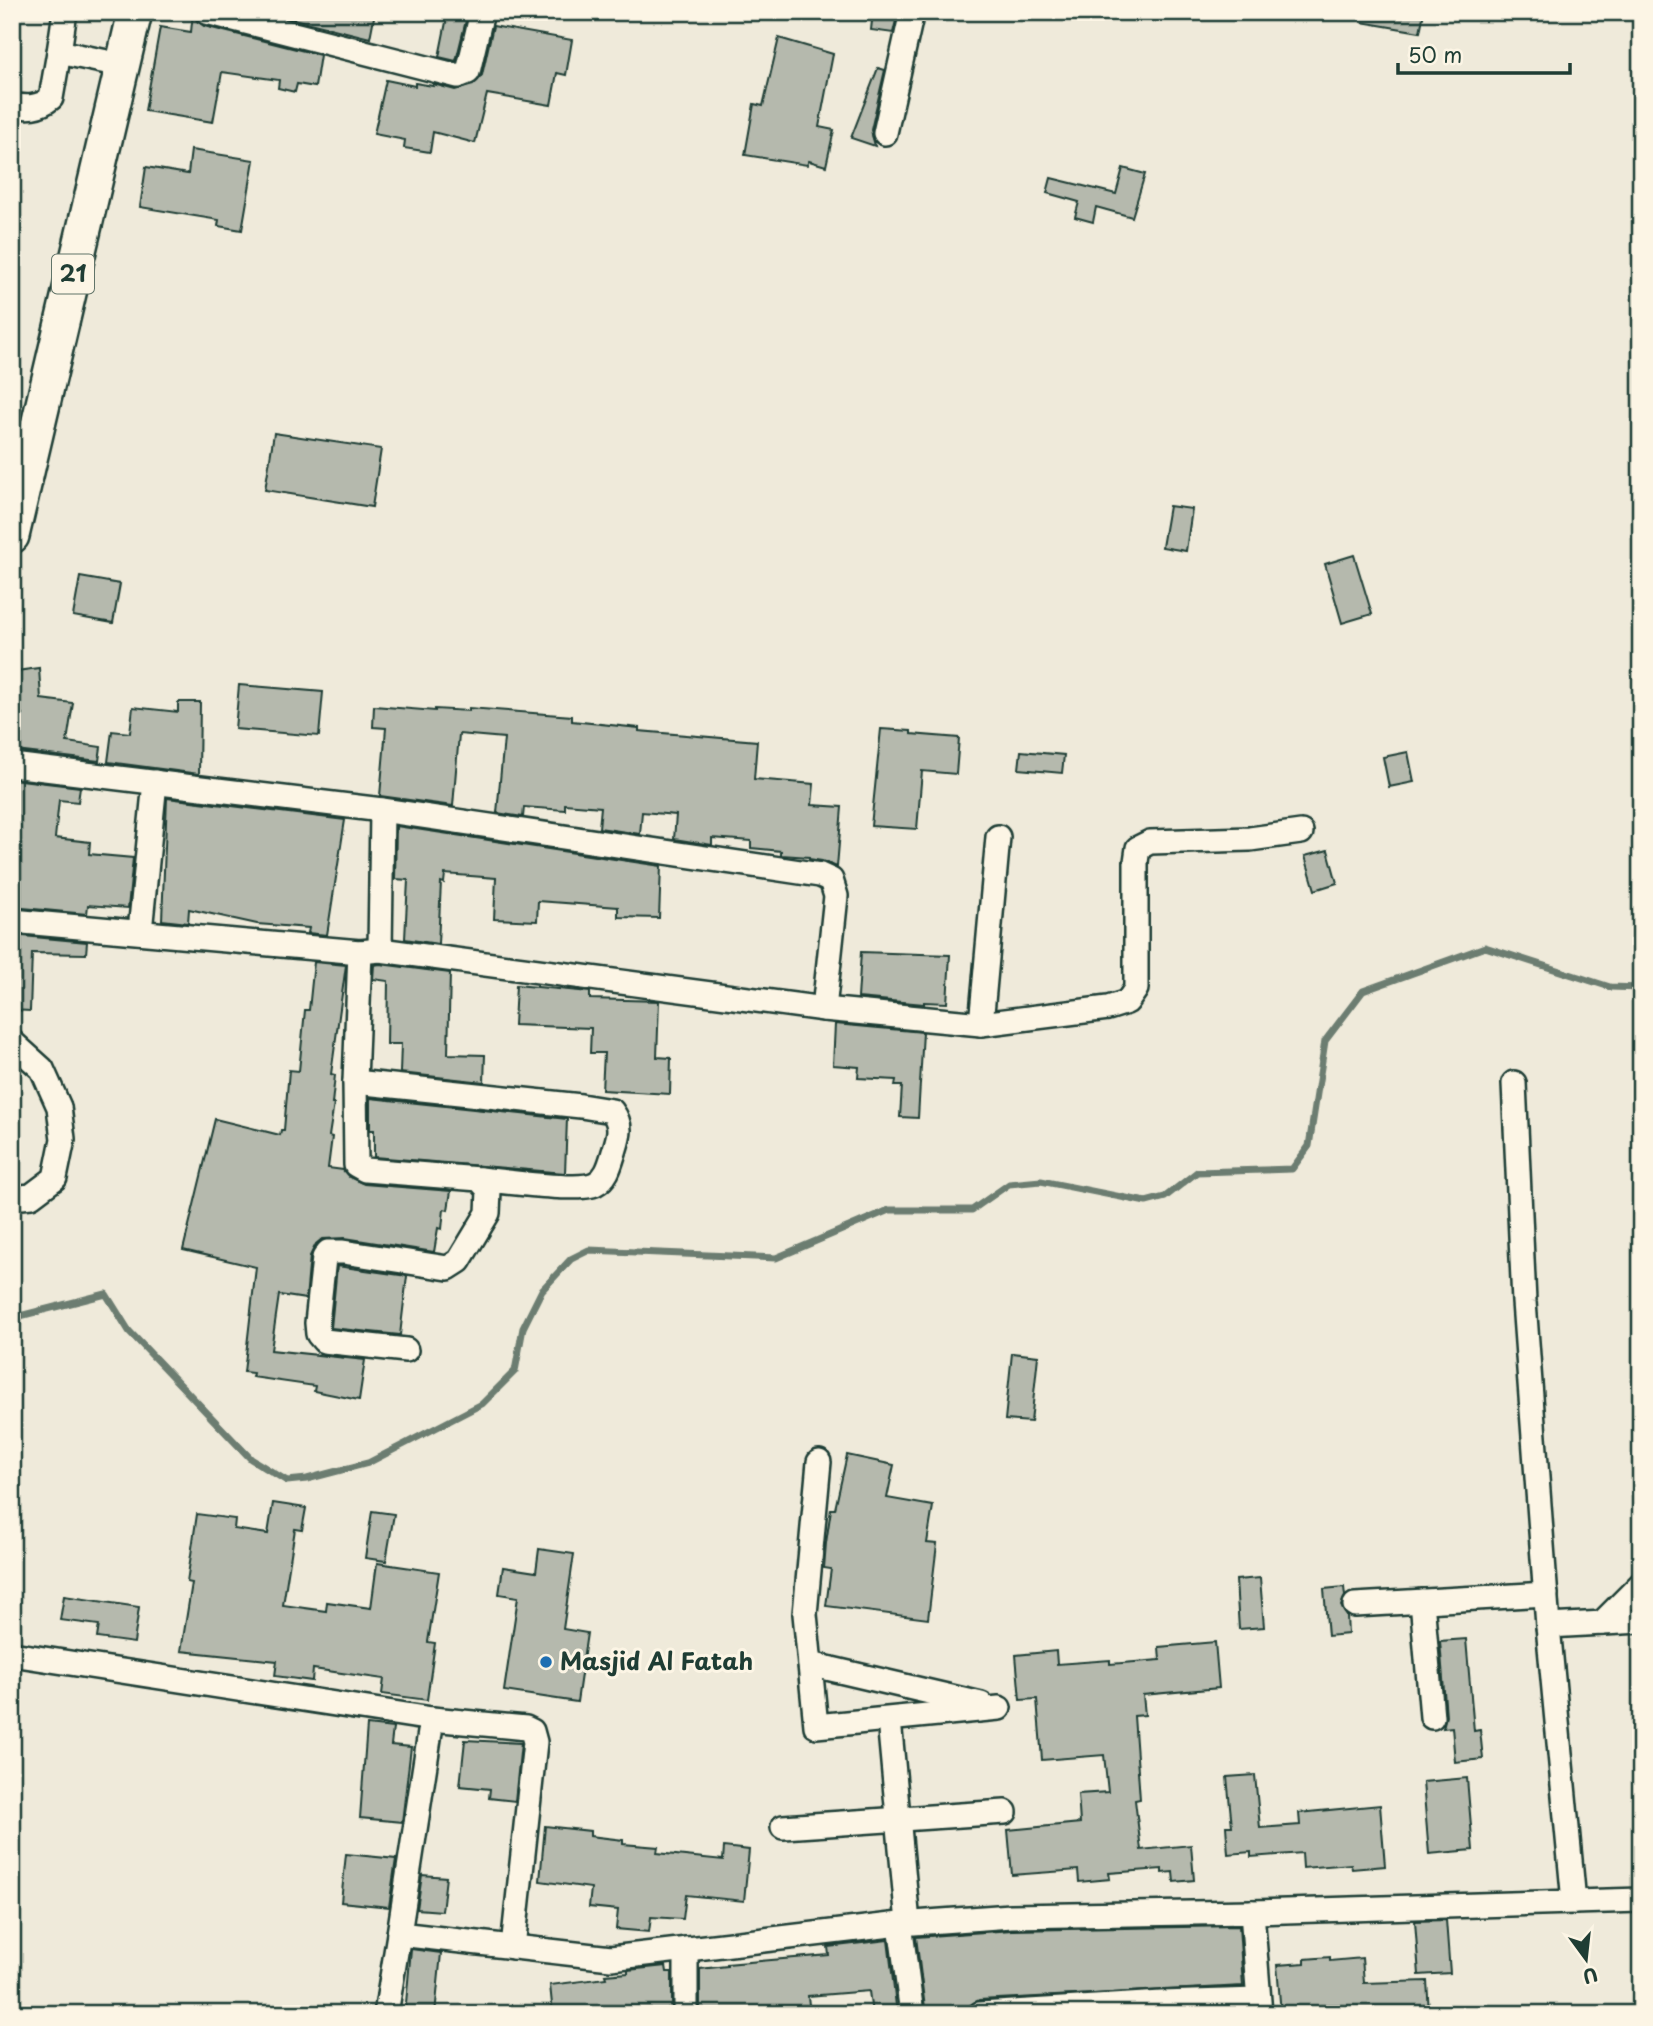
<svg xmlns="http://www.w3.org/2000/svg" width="1653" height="2026" viewBox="0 0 1653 2026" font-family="'Playpen Sans',sans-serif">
  <rect width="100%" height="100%" fill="#efeada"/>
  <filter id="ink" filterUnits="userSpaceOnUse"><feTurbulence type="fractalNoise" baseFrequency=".0143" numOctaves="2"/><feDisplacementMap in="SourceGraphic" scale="14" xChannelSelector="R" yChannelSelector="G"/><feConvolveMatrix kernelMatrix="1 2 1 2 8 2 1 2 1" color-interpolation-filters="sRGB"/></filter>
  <g filter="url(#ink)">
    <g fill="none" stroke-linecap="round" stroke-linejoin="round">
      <path stroke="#6c7d71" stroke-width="7" d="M12,1318L106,1294L129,1331L251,1459L287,1481L307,1479L368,1463L482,1404L515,1371L523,1328L542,1290L571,1259L589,1250L776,1258L889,1210H972L1009,1184L1041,1181L1146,1202L1165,1197L1197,1172L1292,1169L1309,1146L1325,1041L1363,991L1485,947L1610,987L1641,988"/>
    </g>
    <g fill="#b5b9ad" stroke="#1f3d34" stroke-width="2">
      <path d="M193,12L197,21L204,26L320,55L315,87L297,84L295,92L278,88L279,80L222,72L213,122L145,111L160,27L191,32Z"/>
      <path d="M265,12H375L370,38Z"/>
      <path d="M448,12H468L456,61L439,57Z"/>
      <path d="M873,12H898L893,33L871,30Z"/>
      <path d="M1362,12H1424L1420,32L1361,22Z"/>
      <path d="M493,26L572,40L566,75L557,73L551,105L487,94L475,143L433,132L430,152L404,148L405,140L374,134L386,80L415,86V83L433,86V84L455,90L473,85L482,75Z"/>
      <path d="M779,38L833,54L819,127L834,130L826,166L809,161L807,165L745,155L754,104L763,106Z"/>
      <path d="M878,68L885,70L871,130L875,146L851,138Z"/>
      <path d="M191,150L254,160L242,230L218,226L219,220L140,207L146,167L188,174Z"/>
      <path d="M1123,168L1145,174L1132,217L1096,207L1093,222L1075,217L1079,202L1047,193L1051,178L1116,194Z"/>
      <path d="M274,433L381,449L372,507L265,490Z"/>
      <path d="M1169,506L1192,509L1186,551L1162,547Z"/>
      <path d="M1354,555L1372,614L1342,623L1325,564Z"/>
      <path d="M80,577L120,584L113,623L73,616Z"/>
      <path d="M39,668L41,699L73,703L67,742L101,747L99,761L16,751L22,714L12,713L17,671Z"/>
      <path d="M239,685L323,692L319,736L235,729Z"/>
      <path d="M178,702H200L199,774L108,762L112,731L130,733L133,707L178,712Z"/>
      <path d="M374,706L435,711V709L469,711V708L572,716V721L639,728V731L757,741L754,779L814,784L812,805L842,807L837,867L822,861L809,859V857L781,855V851L751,848V841L712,838V845L674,839L676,815L642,812L640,834L599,828L601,807L565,804V810L524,807L523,817L497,813L504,738L459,734L453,806L380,796L386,728L373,727Z"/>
      <path d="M881,729L911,731V734L959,738L956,774L922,771L917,829L871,826Z"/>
      <path d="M1021,751L1064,755L1062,773L1019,769Z"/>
      <path d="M1408,752L1414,782L1389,787L1383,757Z"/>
      <path d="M12,779L80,787L78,802L59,800L55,838L90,842L89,854L133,858L128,908L88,905L87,914L12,907Z"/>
      <path d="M167,798L345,820L327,935L308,933L309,928L257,924L189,909L188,923L162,920Z"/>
      <path d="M396,826L661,866L659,918L618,917V907L538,901L537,921L494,919L496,878L445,874L444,883L441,882L438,944L405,939L408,880L395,879Z"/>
      <path d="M1328,850L1337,883L1315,890L1305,856Z"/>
      <path d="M12,935L87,942L86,954L32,953L30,1011L12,1010Z"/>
      <path d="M861,952L950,955L947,1003L924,1002V1004L858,998Z"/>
      <path d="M314,962L346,965L331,1074L335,1075L332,1104H334L329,1136L332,1137L328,1168L343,1170L349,1177L364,1184L451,1191L448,1210L444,1209L442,1229L438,1228L434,1252L345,1238L322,1239L316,1244L310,1256L306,1299L279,1295L271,1350L365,1360L359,1400L314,1391L315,1386L252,1377L253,1373L244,1372L256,1267L183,1250L215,1119L280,1135L281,1130H284L289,1070L299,1071L305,1010H309Z"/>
      <path d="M380,964L450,973L448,1054L485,1055L484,1082L400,1073L401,1044H387L388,981L373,979L374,965Z"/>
      <path d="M516,985L590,992V999L659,1001L657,1057L671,1058L670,1094L602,1090L604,1053H590L591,1028L514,1025Z"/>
      <path d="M835,1024L923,1032L918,1118L900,1117L902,1086H895L896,1080L858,1078L859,1067L833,1065Z"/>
      <path d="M370,1098L567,1119L565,1173L374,1157V1130H370Z"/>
      <path d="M337,1266L407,1276L400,1335L331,1328Z"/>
      <path d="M1012,1353L1038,1356L1031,1422L1005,1420Z"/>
      <path d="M847,1455L894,1465L887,1498L933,1506L927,1543L937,1544L928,1619L826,1606L831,1569L824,1568L826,1543L831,1509H835Z"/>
      <path d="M273,1503L306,1508L302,1530L295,1529L283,1605L326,1611L327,1602L371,1608L377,1563L439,1572L428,1642L435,1643L427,1700L382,1694L384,1679L313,1669L312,1681L275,1676L277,1661L181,1651L192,1583L187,1582L197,1514L235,1519L234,1529L268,1534Z"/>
      <path d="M372,1511L394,1514L386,1561L365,1558Z"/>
      <path d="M539,1549L574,1554L563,1629L587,1633L577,1702L504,1691L518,1597L499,1594L503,1567L536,1572Z"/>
      <path d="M1260,1578L1264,1627L1239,1629L1236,1580Z"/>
      <path d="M1344,1587L1345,1596L1341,1606L1347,1616L1348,1634L1328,1636L1324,1589Z"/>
      <path d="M64,1596L139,1607L134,1643L97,1638L99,1625L60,1620Z"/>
      <path d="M1466,1639L1474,1731L1480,1730L1483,1759L1455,1762L1452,1727L1443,1728L1446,1716L1440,1641Z"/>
      <path d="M1215,1642L1219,1688L1143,1695L1145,1715L1134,1716L1140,1799L1135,1800L1141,1850L1191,1845L1194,1880L1174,1882L1173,1872L1162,1873V1869L1109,1873L1110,1879L1079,1882L1078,1870L1012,1875L1008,1830L1080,1823L1078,1794L1108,1792L1104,1755L1042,1760L1037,1699L1020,1700L1016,1655L1056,1651L1057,1664L1110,1660V1664L1160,1660L1159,1647Z"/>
      <path d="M367,1725L393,1728L391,1745L411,1747L402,1822L360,1818Z"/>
      <path d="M465,1740L521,1743L515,1801L489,1798L490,1789L460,1786Z"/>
      <path d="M1255,1775L1260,1828L1300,1825L1299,1813L1380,1805L1385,1866L1352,1869L1351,1864L1303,1868L1302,1853L1251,1857V1852L1228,1854L1226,1826H1232L1227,1777Z"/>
      <path d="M1467,1778L1473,1850L1429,1854L1423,1782Z"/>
      <path d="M545,1826L590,1831V1836L623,1840V1844L658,1847L657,1853L723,1860L724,1847L749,1850L744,1901L686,1895L683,1919L651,1917L649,1932L616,1929L618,1910L589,1907L591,1888L540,1881Z"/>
      <path d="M346,1854L396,1859L389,1907L341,1902Z"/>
      <path d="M422,1875L446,1877L442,1911L417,1909Z"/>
      <path d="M1446,1920L1450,1973L1419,1975L1415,1921Z"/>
      <path d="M1239,1926L1243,1986L979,2000L969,2006L925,2008L916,1937L1012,1930Z"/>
      <path d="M888,1940L897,2014H872L869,1991L808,1996L810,2014H786L785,2008L735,2014H700V1969L727,1966V1964L829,1955L828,1947Z"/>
      <path d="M411,1949L441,1953L435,2014H405Z"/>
      <path d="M1330,1957V1961L1362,1958L1364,1983L1427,1981L1429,2012L1409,2013V2008L1339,2013V2009L1281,2014L1277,1965L1305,1963V1959Z"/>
      <path d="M666,1966L667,1972H672V2014H553L550,1985L606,1978L605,1975L628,1973V1970Z"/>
    </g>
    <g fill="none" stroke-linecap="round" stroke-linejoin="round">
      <defs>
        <g id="minor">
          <path d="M65,12L59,52L121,65"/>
          <path d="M207,12L458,76L468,72L482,12"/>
          <path d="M12,105C27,108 39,108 51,98L59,52"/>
          <path d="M885,133L912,12"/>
          <path d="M12,765L382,810L820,875L831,880L836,896L824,1009"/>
          <path d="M12,921L360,952L380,950L824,1009L981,1024L1108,1008L1127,1002L1136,989V862L1138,848L1150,842L1250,839L1301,832"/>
          <path d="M140,931L155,782"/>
          <path d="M380,950L382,810"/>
          <path d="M360,952L355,1082L356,1165L365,1170L479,1179L489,1190L488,1213L459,1261L448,1268L343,1252H328L324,1258L317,1323L318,1334L324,1341L406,1350"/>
          <path d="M981,1024L998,837"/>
          <path d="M12,1042L42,1069L59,1107L63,1139L55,1178L31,1196L12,1198"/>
          <path d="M355,1082L581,1106L612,1111C623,1126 619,1136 614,1152C610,1165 607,1178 595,1184C578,1192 502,1181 479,1179"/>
          <path d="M1514,1083L1524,1302L1548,1626L1574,1902"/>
          <path d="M819,1462L805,1614L816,1726L999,1708"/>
          <path d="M1422,1601L1432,1717"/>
          <path d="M1355,1605L1546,1594"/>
          <path d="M1602,1623L1641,1584"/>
          <path d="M1548,1626L1641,1621"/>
          <path d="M12,1654L432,1719L399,1934L611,1958L900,1924L1011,1916L1252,1912L1641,1900"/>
          <path d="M810,1664L981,1704"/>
          <path d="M432,1719L526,1728L532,1731L535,1742L513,1947"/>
          <path d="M889,1720L908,1923"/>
          <path d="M783,1827L1005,1812"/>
          <path d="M1252,1912L1260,2014"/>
          <path d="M900,1924L912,2014"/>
          <path d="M386,2014L399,1934"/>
          <path d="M686,2014V1949"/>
          <path d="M980,2014L1162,2003L1257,2000"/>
        </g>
        <path id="highway" d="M12,536L135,12"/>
      </defs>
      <use href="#minor" stroke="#1f3d34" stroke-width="28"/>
      <use href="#highway" stroke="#1f3d34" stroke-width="38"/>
      <use href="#minor" stroke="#fcf5e5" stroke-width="23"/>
      <use href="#highway" stroke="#fcf5e5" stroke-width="33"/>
    </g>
  </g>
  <circle fill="#1f6fb2" stroke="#fcf5e5" stroke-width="2.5" cx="546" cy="1662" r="7"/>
  <g text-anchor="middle" stroke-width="6" stroke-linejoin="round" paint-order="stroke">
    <rect fill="#fcf5e5" stroke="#617469" stroke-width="2" x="52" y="254.5" width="42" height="39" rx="5"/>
    <g font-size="23" font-weight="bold" fill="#1f3d34">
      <text x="73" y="282">21</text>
    </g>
    <g font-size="24" font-weight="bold" fill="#1f3d34" stroke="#fcf5e5" text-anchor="start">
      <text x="560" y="1670">Masjid Al Fatah</text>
    </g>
  </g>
  <rect width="1653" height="2026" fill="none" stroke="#fcf5e5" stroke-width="42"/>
  <rect x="21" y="21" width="1611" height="1984" fill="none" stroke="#1f3d34" stroke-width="2.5" filter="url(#ink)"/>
  <g transform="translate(1586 1959) rotate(165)" stroke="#fcf5e5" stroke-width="5" paint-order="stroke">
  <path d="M0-5L12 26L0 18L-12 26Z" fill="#1f3d34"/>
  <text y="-10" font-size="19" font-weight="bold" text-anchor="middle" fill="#1f3d34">U</text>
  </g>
  <path d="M1398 63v10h172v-10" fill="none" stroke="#1f3d34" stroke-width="3.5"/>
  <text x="1408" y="63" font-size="21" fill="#1f3d34" stroke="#fcf5e5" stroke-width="5" paint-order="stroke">50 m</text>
</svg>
